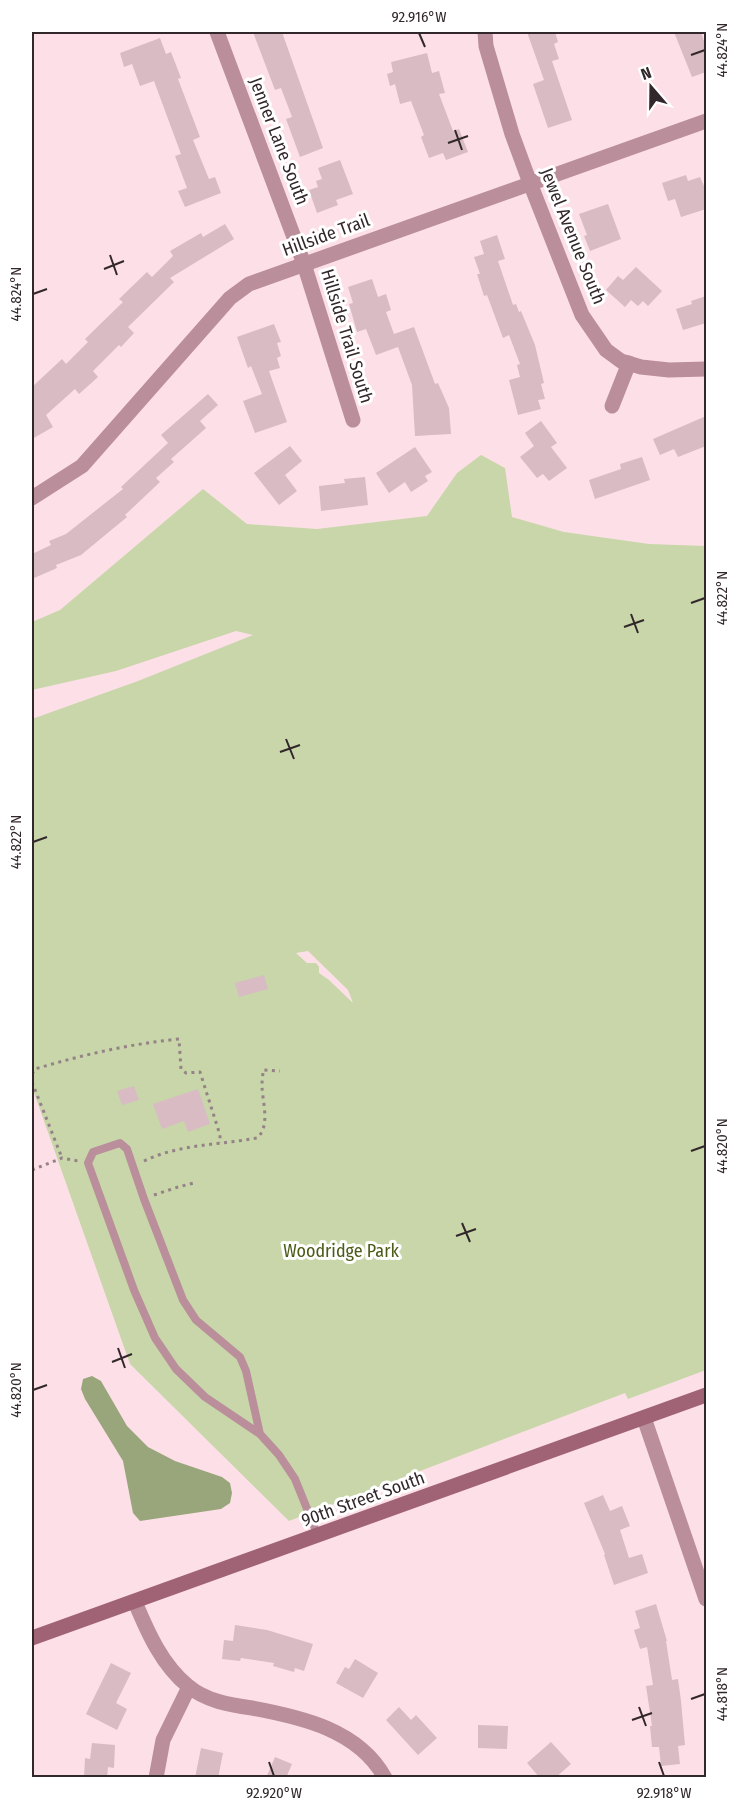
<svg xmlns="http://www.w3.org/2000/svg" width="738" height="1809" viewBox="0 0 738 1809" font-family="'Fira Sans Condensed',sans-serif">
  <rect width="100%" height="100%" fill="#fde0e7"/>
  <path fill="#c8d6aa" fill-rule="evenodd" d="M481,455L505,468L512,517L564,532L649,544L706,546V1370L628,1399L625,1393L289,1521L130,1364L32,1087V719L138,681L253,635L236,631L116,671L32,690V622L60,610L203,489L247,524L317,529L427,516L457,473ZM308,951L348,990L353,1003L329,980L319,973V967L316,963H307L296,953Z"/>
  <path fill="#99a67b" d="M92,1376L101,1381L127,1426L148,1447L175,1461L222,1477L230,1483L232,1493L230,1503L221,1509L140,1521L133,1513L123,1461L85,1399L81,1389L83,1379Z"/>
  <g fill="#d8bbc3">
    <path d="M253,32H282L323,148L300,157L286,119L292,117L281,88L275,90Z"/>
    <path d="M527,32H555L558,42L554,44L559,59L552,61L572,120L548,128L533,84L544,80Z"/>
    <path d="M674,32H701L706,47V72L692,77Z"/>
    <path d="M160,38L166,54L171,52L181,78L178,79L200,137L193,140L209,179L215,177L221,193L185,207L178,191L187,188L175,156L181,154L154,81L140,86L132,64L124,67L120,53Z"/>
    <path d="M427,53L432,73L439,71L445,93L439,94L453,131L459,129L468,152L446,160L443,153L429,158L421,137L424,135L411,101L400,104L395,84L390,86L387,74L393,72L391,62Z"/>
    <path d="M340,160L353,194L336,200L338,205L317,213L309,190L318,187L316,181L322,179L318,168Z"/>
    <path d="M686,175L688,181L700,177L704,186L706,185V209L681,217L675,199L668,201L662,183Z"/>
    <path d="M608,204L621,239L590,251L584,236L587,235L579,214Z"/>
    <path d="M225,224L234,239L170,278L174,282L128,327L134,333L121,347L119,345L93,371L98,377L79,394L75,389L46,415L53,427L32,439V387L62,359L66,364L88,342L85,339L123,302L119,299L147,272L152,277L173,256L170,251L201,233L203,237Z"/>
    <path d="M497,235L505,259L498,261L513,305L516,304L519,312L521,311L535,345L544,383L541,384L545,399L538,400L541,409L518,415L509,380L520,377L517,365L520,364L509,335L503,338L487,295L484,296L477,274H480L474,257L484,254L480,241Z"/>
    <path d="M636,267L662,291L648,306L643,301L638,306L631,300L625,307L606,290L618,276L623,280Z"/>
    <path d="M372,279L378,297L386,294L391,310L386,312L394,334L414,327L435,384L438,383L449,408L451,434L415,436L412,385L398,347L376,355L366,329L357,332L349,304L353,303L348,287Z"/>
    <path d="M706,296V323L683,330L676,309L692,304L691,301Z"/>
    <path d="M274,324L281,342L277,343L281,356L277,358L280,368L269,371L287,422L255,433L243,401L262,394L251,366L248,368L237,337Z"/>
    <path d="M208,394L218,405L200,421L206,428L171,459L174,462L156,478L160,482L125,515L127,517L81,555L56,565L57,568L32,579V554L51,545L49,541L66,534L123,489L121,487L168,443L161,435Z"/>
    <path d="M706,416V446L678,457L674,449L660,455L653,439Z"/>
    <path d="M541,421L557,443L551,447L567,468L549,481L543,474L537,478L520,457L534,446L525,433Z"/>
    <path d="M290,446L302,461L285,475L297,491L279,505L254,473Z"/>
    <path d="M415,447L432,472L425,476L428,481L411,492L405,482L389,493L376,473Z"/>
    <path d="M642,457L650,480L595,499L589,480L621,469L620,464Z"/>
    <path d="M365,477L368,505L321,511L319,486L345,483L344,479Z"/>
    <path d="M264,975L268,989L239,997L235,983Z"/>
    <path d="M134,1086L139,1100L122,1105L117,1091Z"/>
    <path d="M198,1089L210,1124L188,1132L184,1121L162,1129L153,1104Z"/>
    <path d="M603,1495L610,1511L622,1506L630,1526L620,1530L629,1558L642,1554L648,1573L614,1585L604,1555L605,1554L584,1503Z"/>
    <path d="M656,1604L667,1641H666L672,1680L678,1679L681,1701L685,1745L678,1746L680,1764L661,1766L659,1747H652L650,1726H652L646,1686L653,1685L647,1647L640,1649L634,1630L640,1628L635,1611Z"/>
    <path d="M235,1625L267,1630L313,1644L304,1671L295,1668L294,1672L273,1666L274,1663L241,1658L240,1661L222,1659L224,1640L233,1641Z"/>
    <path d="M355,1659L378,1673L363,1698L336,1683L345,1667L349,1669Z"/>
    <path d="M111,1663L131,1673L116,1703L127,1709L117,1730L86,1714Z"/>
    <path d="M399,1707L411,1720L416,1715L437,1738L418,1755L386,1720Z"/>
    <path d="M478,1725L508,1726L507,1749L478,1748Z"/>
    <path d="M551,1742L571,1764L555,1778H540L527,1763Z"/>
    <path d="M92,1743L115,1745L114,1768L108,1767L107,1778H84L85,1758L90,1759Z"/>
    <path d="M201,1748L223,1753L218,1778H195Z"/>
    <path d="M275,1757L292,1764L286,1778H266Z"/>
  </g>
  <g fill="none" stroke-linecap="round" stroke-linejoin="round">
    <g stroke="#958287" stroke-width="3" stroke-dasharray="3 4.5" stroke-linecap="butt">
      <path d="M32,1074L35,1069C82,1055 129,1044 179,1039L181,1069L186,1073L200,1072L220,1135V1143"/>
      <path d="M32,1082L62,1158"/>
      <path d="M144,1161C179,1144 219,1145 257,1138C271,1126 262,1101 262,1085C262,1080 263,1075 263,1070L280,1071"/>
      <path d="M32,1170L62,1158L78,1161"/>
      <path d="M154,1195L178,1187L194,1183"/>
    </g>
    <path stroke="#ba8e9a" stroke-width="8" d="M260,1434L246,1371L240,1357L196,1320L183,1300L144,1199L127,1149L120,1143L93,1152L88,1163L134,1290L155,1338L176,1369L205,1397L260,1434L279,1455L295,1479L318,1536"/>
    <g stroke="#ba8e9a" stroke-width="15">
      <path d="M217,32L304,264L353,420"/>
      <path d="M485,32L486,46L512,134L530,183L582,315L606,350L621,361L641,367L669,370L706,369"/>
      <path d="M612,406L629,363"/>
      <path d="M32,498L82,466L230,298L249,284L706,121"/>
      <path d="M644,1418L706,1599"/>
      <path d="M135,1602C148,1633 162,1665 188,1686C206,1701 230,1705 252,1708C301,1717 359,1730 385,1778"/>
      <path d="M156,1778L163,1740L189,1687"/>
    </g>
    <path stroke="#a06275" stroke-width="15" d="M32,1638L706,1395"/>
  </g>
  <path fill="none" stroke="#32272a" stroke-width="2" d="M419,33L425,47M691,55L705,50M455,130L462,150M448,143L468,136M110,255L117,275M104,269L124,261M33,294L47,289M691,603L705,598M631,614L638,633M624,627L644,620M286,739L294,759M280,752L300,745M33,842L47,837M691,1151L705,1146M462,1223L470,1242M456,1236L476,1229M118,1348L125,1368M112,1362L132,1354M33,1390L47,1385M691,1699L705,1694M639,1707L646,1726M632,1720L652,1713M269,1762L274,1776M659,1762L664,1776"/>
  <g text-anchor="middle" stroke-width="6" stroke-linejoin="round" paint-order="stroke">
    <g font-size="18" fill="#32272a" stroke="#fff">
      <text transform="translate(279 141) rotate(69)" y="6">Jenner Lane South</text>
      <text transform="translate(326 235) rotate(-20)" y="6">Hillside Trail</text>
      <text transform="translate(573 236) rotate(68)" y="6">Jewel Avenue South</text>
      <text transform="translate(347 336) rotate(73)" y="6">Hillside Trail South</text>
      <text transform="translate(363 1499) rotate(-20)" y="6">90th Street South</text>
    </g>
    <g font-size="18" fill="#4b5b18" stroke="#fff">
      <text x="341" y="1257">Woodridge Park</text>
    </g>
  </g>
  <rect width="738" height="1809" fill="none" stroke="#ffffff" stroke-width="66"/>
  <g transform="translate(651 87) rotate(340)" stroke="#ffffff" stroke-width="4.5" paint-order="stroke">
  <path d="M0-4.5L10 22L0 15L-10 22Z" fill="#32272a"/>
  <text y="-9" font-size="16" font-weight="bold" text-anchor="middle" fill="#32272a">N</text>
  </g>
  <rect x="33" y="33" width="672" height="1743" fill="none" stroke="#32272a" stroke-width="2"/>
  <g font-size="15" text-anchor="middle" fill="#32272a">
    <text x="419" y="22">92.916°W</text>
    <text transform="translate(722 50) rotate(-90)" y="5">44.824°N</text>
    <text transform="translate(16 294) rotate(-90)" y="5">44.824°N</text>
    <text transform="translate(722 598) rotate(-90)" y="5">44.822°N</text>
    <text transform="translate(16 842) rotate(-90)" y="5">44.822°N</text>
    <text transform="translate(722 1146) rotate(-90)" y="5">44.820°N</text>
    <text transform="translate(16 1390) rotate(-90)" y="5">44.820°N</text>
    <text transform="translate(722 1694) rotate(-90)" y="5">44.818°N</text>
    <text x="274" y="1798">92.920°W</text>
    <text x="664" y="1798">92.918°W</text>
  </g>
</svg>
